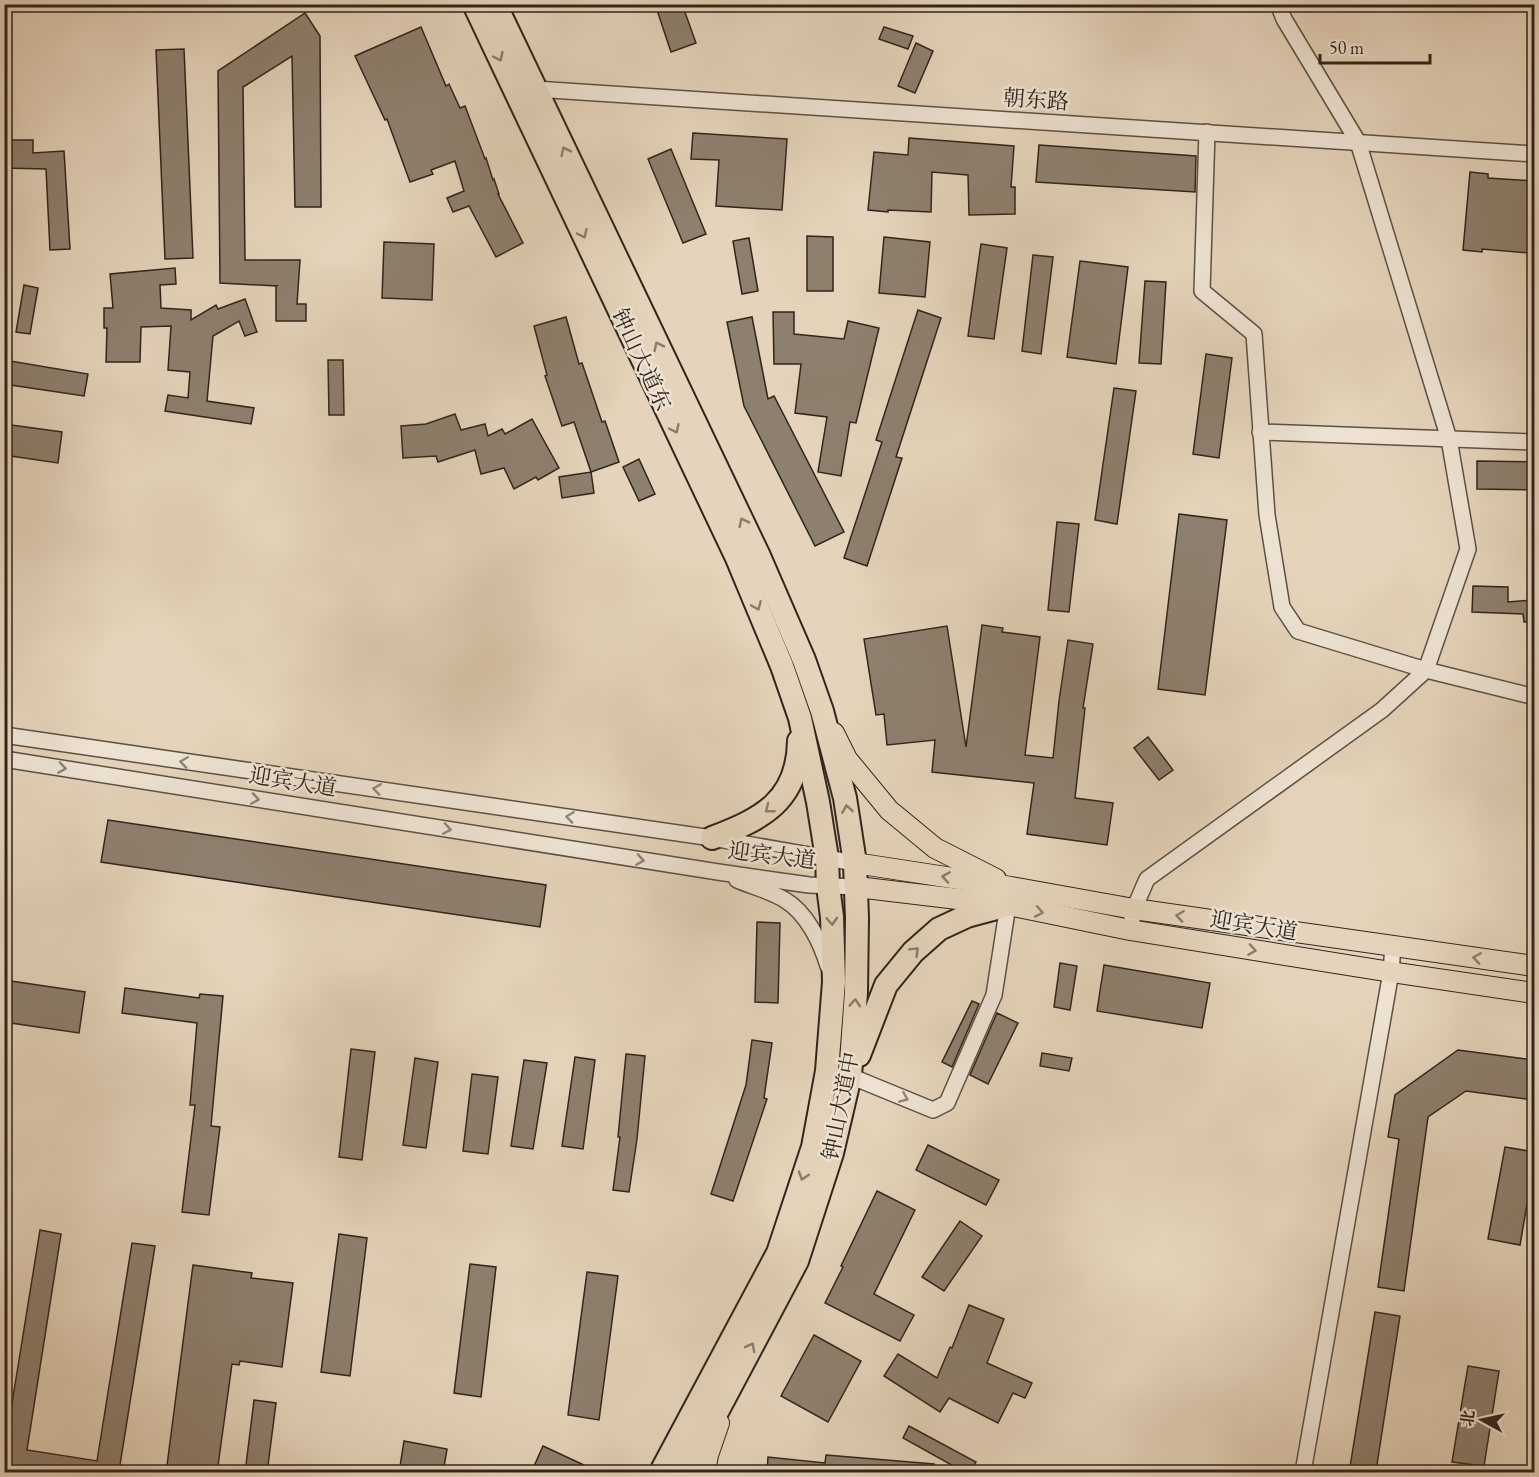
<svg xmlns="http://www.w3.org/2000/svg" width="1539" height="1477" viewBox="0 0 1539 1477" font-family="'EB Garamond','Noto Serif SC',serif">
  <rect width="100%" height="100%" fill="#e5d4bb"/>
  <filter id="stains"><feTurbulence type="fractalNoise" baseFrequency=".00333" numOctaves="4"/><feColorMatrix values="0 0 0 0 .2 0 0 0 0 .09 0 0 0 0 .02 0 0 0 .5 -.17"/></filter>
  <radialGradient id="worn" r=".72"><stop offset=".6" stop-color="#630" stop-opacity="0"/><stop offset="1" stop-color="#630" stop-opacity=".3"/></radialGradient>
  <g fill="#8e806f" stroke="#30251d" stroke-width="1.5">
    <path d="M655,4H682L696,43L671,52Z"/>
    <path d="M305,13L320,36L321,207H295L292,56L243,87L245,260H300L297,304H306V321H276V287L277,286L220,283L218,71Z"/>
    <path d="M421,27L446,86L449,84L460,108L465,106L485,159L486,158L493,180L494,179L499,194H498L523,243L496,257L469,206L453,212L447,198L464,191L455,161L431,170L433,174L410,182L387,119L385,120L355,56Z"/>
    <path d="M884,27L913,36L908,49L879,39Z"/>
    <path d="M916,43L933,51L915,93L898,86Z"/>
    <path d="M184,49L193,258L165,259L156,50Z"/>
    <path d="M693,133L787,139L782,210L716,206L719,160L691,159Z"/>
    <path d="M909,138L1014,146L1011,187H1015V214L969,215L968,175L932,172L931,212L888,210V212L868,210L874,152L908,155Z"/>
    <path d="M4,140H33V153L64,151L70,249L50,250L46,169L4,168Z"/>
    <path d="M1039,145L1196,156L1195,192L1036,182Z"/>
    <path d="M671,149L706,234L683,243L648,159Z"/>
    <path d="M1470,172L1488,174V178L1534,181L1530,253L1482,249V252L1463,250Z"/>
    <path d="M807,236L833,237V291H807Z"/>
    <path d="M884,237L930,242L925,297L879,293Z"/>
    <path d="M749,238L758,291L742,294L733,241Z"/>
    <path d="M384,242L434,244L432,300L382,298Z"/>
    <path d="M981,244L1007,248L994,339L968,336Z"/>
    <path d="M1033,255L1053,257L1041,354L1022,351Z"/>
    <path d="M1080,261L1128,267L1116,364L1067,357Z"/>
    <path d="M175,268L176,284L160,285L161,308L191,310V320L216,305L218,309L245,299L257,332L245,336L239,321L213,336L207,401L254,408L251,424L165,411L168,395L188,398L190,372L168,370L171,326L141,327L140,362H106L107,328H104V308H113L110,274Z"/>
    <path d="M1145,281L1166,282L1161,364L1139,363Z"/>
    <path d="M24,285L38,288L30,334L16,332Z"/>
    <path d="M918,310L941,318L896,457L902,458L867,566L844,558L882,442L876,440Z"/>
    <path d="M773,312H794V334L844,339L848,321L879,328L856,423L850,422L841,476L818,472L827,417L795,413L801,364H774Z"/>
    <path d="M566,317L579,364L582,363L602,422L605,421L619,462L591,472L574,422L562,426L545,376L547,375L534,326Z"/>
    <path d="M752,317L768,399L774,396L844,532L815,546L744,406L727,322Z"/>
    <path d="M1206,354L1232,358L1219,458L1193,454Z"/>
    <path d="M4,360L88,374L84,396L4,384Z"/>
    <path d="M328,360H343L344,415H329Z"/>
    <path d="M1114,388L1136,391L1117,524L1095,520Z"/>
    <path d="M455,414L461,430L485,424L488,436L502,429L505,434L532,419L559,468L538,480L536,477L514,489L504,468L481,474L475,450L438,462L436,456L403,458L401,426L426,424Z"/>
    <path d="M4,424L62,432L58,463L4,455Z"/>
    <path d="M639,459L655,494L639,501L623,467Z"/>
    <path d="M1477,461L1534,462V490L1477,489Z"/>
    <path d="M591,472L594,493L562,498L559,477Z"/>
    <path d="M1179,514L1227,520L1205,695L1158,689Z"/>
    <path d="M1057,522L1079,524L1069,612L1048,610Z"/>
    <path d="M1473,586L1508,587V602L1534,600V621L1524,622L1523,614L1472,612Z"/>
    <path d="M982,625L1003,628L1002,632L1040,637L1025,755L1053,758L1059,701L1068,640L1093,644L1083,708H1085L1075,798L1113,803L1107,845L1027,834L1034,783L932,772L935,740L887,745L884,714L876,715L864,639L947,626L966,747Z"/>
    <path d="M1148,737L1173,770L1159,780L1134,748Z"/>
    <path d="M108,820L546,885L540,927L101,862Z"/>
    <path d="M757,922L780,923L778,1003L755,1002Z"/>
    <path d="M1060,963L1077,966L1070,1010L1054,1007Z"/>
    <path d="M1104,965L1210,983L1202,1028L1097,1011Z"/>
    <path d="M4,980L85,992L79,1033L4,1022Z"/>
    <path d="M125,988L199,998L200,994L223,996L211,1126L220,1127L209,1215L182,1212L195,1105H190L197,1023L122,1013Z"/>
    <path d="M972,1001L979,1004L952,1067L942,1062Z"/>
    <path d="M997,1013L1018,1023L988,1084L970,1075Z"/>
    <path d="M752,1040L772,1043L764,1098L767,1099L733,1201L711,1194L746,1085Z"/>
    <path d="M351,1049L375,1052L362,1160L339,1157Z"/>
    <path d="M1458,1050L1534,1060V1100L1466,1091L1428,1117L1404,1291L1378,1287L1399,1139L1388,1137L1395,1095Z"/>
    <path d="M1042,1053L1072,1058L1069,1071L1040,1066Z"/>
    <path d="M626,1054L645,1056L637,1139L629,1192L613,1190L620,1137H618Z"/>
    <path d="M575,1057L595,1060L583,1149L562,1146Z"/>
    <path d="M415,1058L438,1062L426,1148L403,1145Z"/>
    <path d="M524,1060L547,1063L533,1149L511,1146Z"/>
    <path d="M472,1074L498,1077L488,1154L463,1151Z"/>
    <path d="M928,1145L999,1180L986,1205L916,1170Z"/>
    <path d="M1505,1147L1534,1152V1163L1520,1245L1488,1239Z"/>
    <path d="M877,1191L915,1210L874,1294L914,1315L900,1341L825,1303L843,1267L841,1266Z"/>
    <path d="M960,1221L982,1236L944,1291L922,1277Z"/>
    <path d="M40,1230L61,1234L27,1450L97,1461L132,1243L155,1246L120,1465L125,1466L124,1473H23L4,1469V1453Z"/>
    <path d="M339,1234L367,1238L350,1376L321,1372Z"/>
    <path d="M470,1264L496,1267L481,1397L454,1393Z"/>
    <path d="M193,1265L252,1273L251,1278L293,1283L282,1367L240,1361L239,1365L232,1364L217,1473H166Z"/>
    <path d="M587,1272L618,1276L599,1420L568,1415Z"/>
    <path d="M969,1305L1004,1319L987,1363L1032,1383L1025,1398L1013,1393L998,1423L949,1398L940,1412L884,1376L898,1354L937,1378L950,1347L952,1348Z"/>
    <path d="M1375,1312L1400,1316L1376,1471L1350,1467Z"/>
    <path d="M814,1335L861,1361L828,1422L781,1396Z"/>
    <path d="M1468,1366L1499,1371L1484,1466L1452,1462Z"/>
    <path d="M254,1400L276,1403L267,1473H245Z"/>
    <path d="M909,1426L976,1462L970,1473H966L903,1438Z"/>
    <path d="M404,1441L447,1449L443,1473H399Z"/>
    <path d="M543,1446L601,1473H531Z"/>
    <path d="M826,1455L934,1464V1473H767L768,1457L825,1463Z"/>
  </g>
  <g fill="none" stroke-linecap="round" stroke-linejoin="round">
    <defs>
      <g id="minor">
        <path d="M535,89L1534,154"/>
        <path d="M1207,132L1202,291L1254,334L1267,515L1282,607L1298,631L1426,670L1527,695H1534"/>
        <path d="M1260,432L1534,442"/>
        <path d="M4,735L712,838L855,863"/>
        <path d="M4,759L718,872L809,885L857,887"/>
        <path d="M737,880C753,887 771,891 785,900C807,913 821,943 828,966"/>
        <path d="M1130,930L1134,909L1147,879L1382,710L1426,670L1468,549L1449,439L1358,142L1284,19L1278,4"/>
        <path d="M850,1076L933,1110L947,1103L994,995L1008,905"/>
        <path d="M1303,1472L1391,972L1393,946"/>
      </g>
      <g id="major">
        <path d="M834,733L847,759L889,810L935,848L996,879"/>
        <path d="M855,863L1011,887L1134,909L1534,966"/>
        <path d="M857,887L1008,905L1130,930L1391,972L1534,993"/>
        <path d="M705,1472L708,1455L719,1423"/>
      </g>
      <g id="highway">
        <path d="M474,4L737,558L782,666L800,718L818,802L827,858L828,886L832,917L834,982L827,1071L813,1147L778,1253L661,1472"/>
        <path d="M495,4L758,554L804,660L822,711L845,798L855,863L857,918L856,992L850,1076L832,1153L797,1261L685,1472"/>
        <path d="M712,838C762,819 798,801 799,741"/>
        <path d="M859,1055L886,985L913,952L939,929L967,916L1008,905"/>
      </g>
    </defs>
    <use href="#minor" stroke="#5d5144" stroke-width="18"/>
    <use href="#major" stroke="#30251d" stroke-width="22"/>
    <use href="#highway" stroke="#30251d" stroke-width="26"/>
    <use href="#minor" stroke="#eee3d3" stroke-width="15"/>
    <use href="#major" stroke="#e5d4bb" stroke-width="20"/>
    <use href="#highway" stroke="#e5d4bb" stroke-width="22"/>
  </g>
  <defs><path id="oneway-chevron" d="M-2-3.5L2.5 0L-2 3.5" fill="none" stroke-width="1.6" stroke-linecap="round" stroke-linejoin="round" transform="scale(1.5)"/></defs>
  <g stroke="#8a7c6c">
    <use href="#oneway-chevron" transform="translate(499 57) rotate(65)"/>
    <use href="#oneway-chevron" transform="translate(565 151) rotate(-116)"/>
    <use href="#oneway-chevron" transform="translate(583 234) rotate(65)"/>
    <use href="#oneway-chevron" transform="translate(658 346) rotate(-116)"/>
    <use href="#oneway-chevron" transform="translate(675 429) rotate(65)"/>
    <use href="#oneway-chevron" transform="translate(743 522) rotate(-116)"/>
    <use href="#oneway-chevron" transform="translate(757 606) rotate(67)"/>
    <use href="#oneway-chevron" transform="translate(769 809) rotate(142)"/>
    <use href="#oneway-chevron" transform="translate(847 809) rotate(-99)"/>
    <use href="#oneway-chevron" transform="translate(946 877) rotate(-171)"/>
    <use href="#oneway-chevron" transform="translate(1039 912) rotate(11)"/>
    <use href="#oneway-chevron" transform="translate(1180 916) rotate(-172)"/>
    <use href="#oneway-chevron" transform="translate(832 921) rotate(87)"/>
    <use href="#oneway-chevron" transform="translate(1252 950) rotate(9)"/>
    <use href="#oneway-chevron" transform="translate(915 951) rotate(-45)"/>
    <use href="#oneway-chevron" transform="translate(1477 958) rotate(-172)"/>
    <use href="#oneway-chevron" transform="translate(855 1003) rotate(-86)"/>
    <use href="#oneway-chevron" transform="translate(803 1176) rotate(108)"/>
    <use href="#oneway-chevron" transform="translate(751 1347) rotate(-62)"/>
  </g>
  <g stroke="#8f8478">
    <use href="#oneway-chevron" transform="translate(184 762) rotate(-172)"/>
    <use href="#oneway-chevron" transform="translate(62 768) rotate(9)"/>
    <use href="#oneway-chevron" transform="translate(377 789) rotate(-172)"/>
    <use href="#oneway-chevron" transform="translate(255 799) rotate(9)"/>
    <use href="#oneway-chevron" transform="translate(570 817) rotate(-172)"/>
    <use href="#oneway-chevron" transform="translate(447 829) rotate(9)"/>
    <use href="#oneway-chevron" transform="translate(640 860) rotate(9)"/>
    <use href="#oneway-chevron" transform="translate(904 1098) rotate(23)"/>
  </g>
  <g text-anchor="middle" stroke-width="5" stroke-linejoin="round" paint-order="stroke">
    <g font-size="22" fill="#30251d" stroke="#eee3d3">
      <text transform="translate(1036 99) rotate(4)" y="8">朝东路</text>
      <text transform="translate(642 359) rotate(65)" y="8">钟山大道东</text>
      <text transform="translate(293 781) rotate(9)" y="8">迎宾大道</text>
      <text transform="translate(772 855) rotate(7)" y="8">迎宾大道</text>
      <text transform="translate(1254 925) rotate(9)" y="8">迎宾大道</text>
      <text transform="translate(840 1106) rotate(-79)" y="8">钟山大道中</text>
    </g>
  </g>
  <rect width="1539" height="1477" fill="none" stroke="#e5d4bb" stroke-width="24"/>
  <rect x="6" y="6" width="1527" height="1465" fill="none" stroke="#30251d" stroke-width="3"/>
  <rect x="12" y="12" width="1515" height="1453" fill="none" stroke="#30251d" stroke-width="1.5"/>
  <g transform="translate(1482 1420) rotate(278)" stroke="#eee3d3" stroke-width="4.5" paint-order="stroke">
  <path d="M0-4.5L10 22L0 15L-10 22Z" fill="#30251d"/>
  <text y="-9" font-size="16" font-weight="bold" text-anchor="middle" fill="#30251d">北</text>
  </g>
  <path d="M1320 54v9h110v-9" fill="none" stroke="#30251d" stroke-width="3"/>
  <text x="1329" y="54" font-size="18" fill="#30251d" stroke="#eee3d3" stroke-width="4.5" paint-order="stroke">50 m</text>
  <rect width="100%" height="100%" filter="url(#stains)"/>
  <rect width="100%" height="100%" fill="url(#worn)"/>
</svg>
